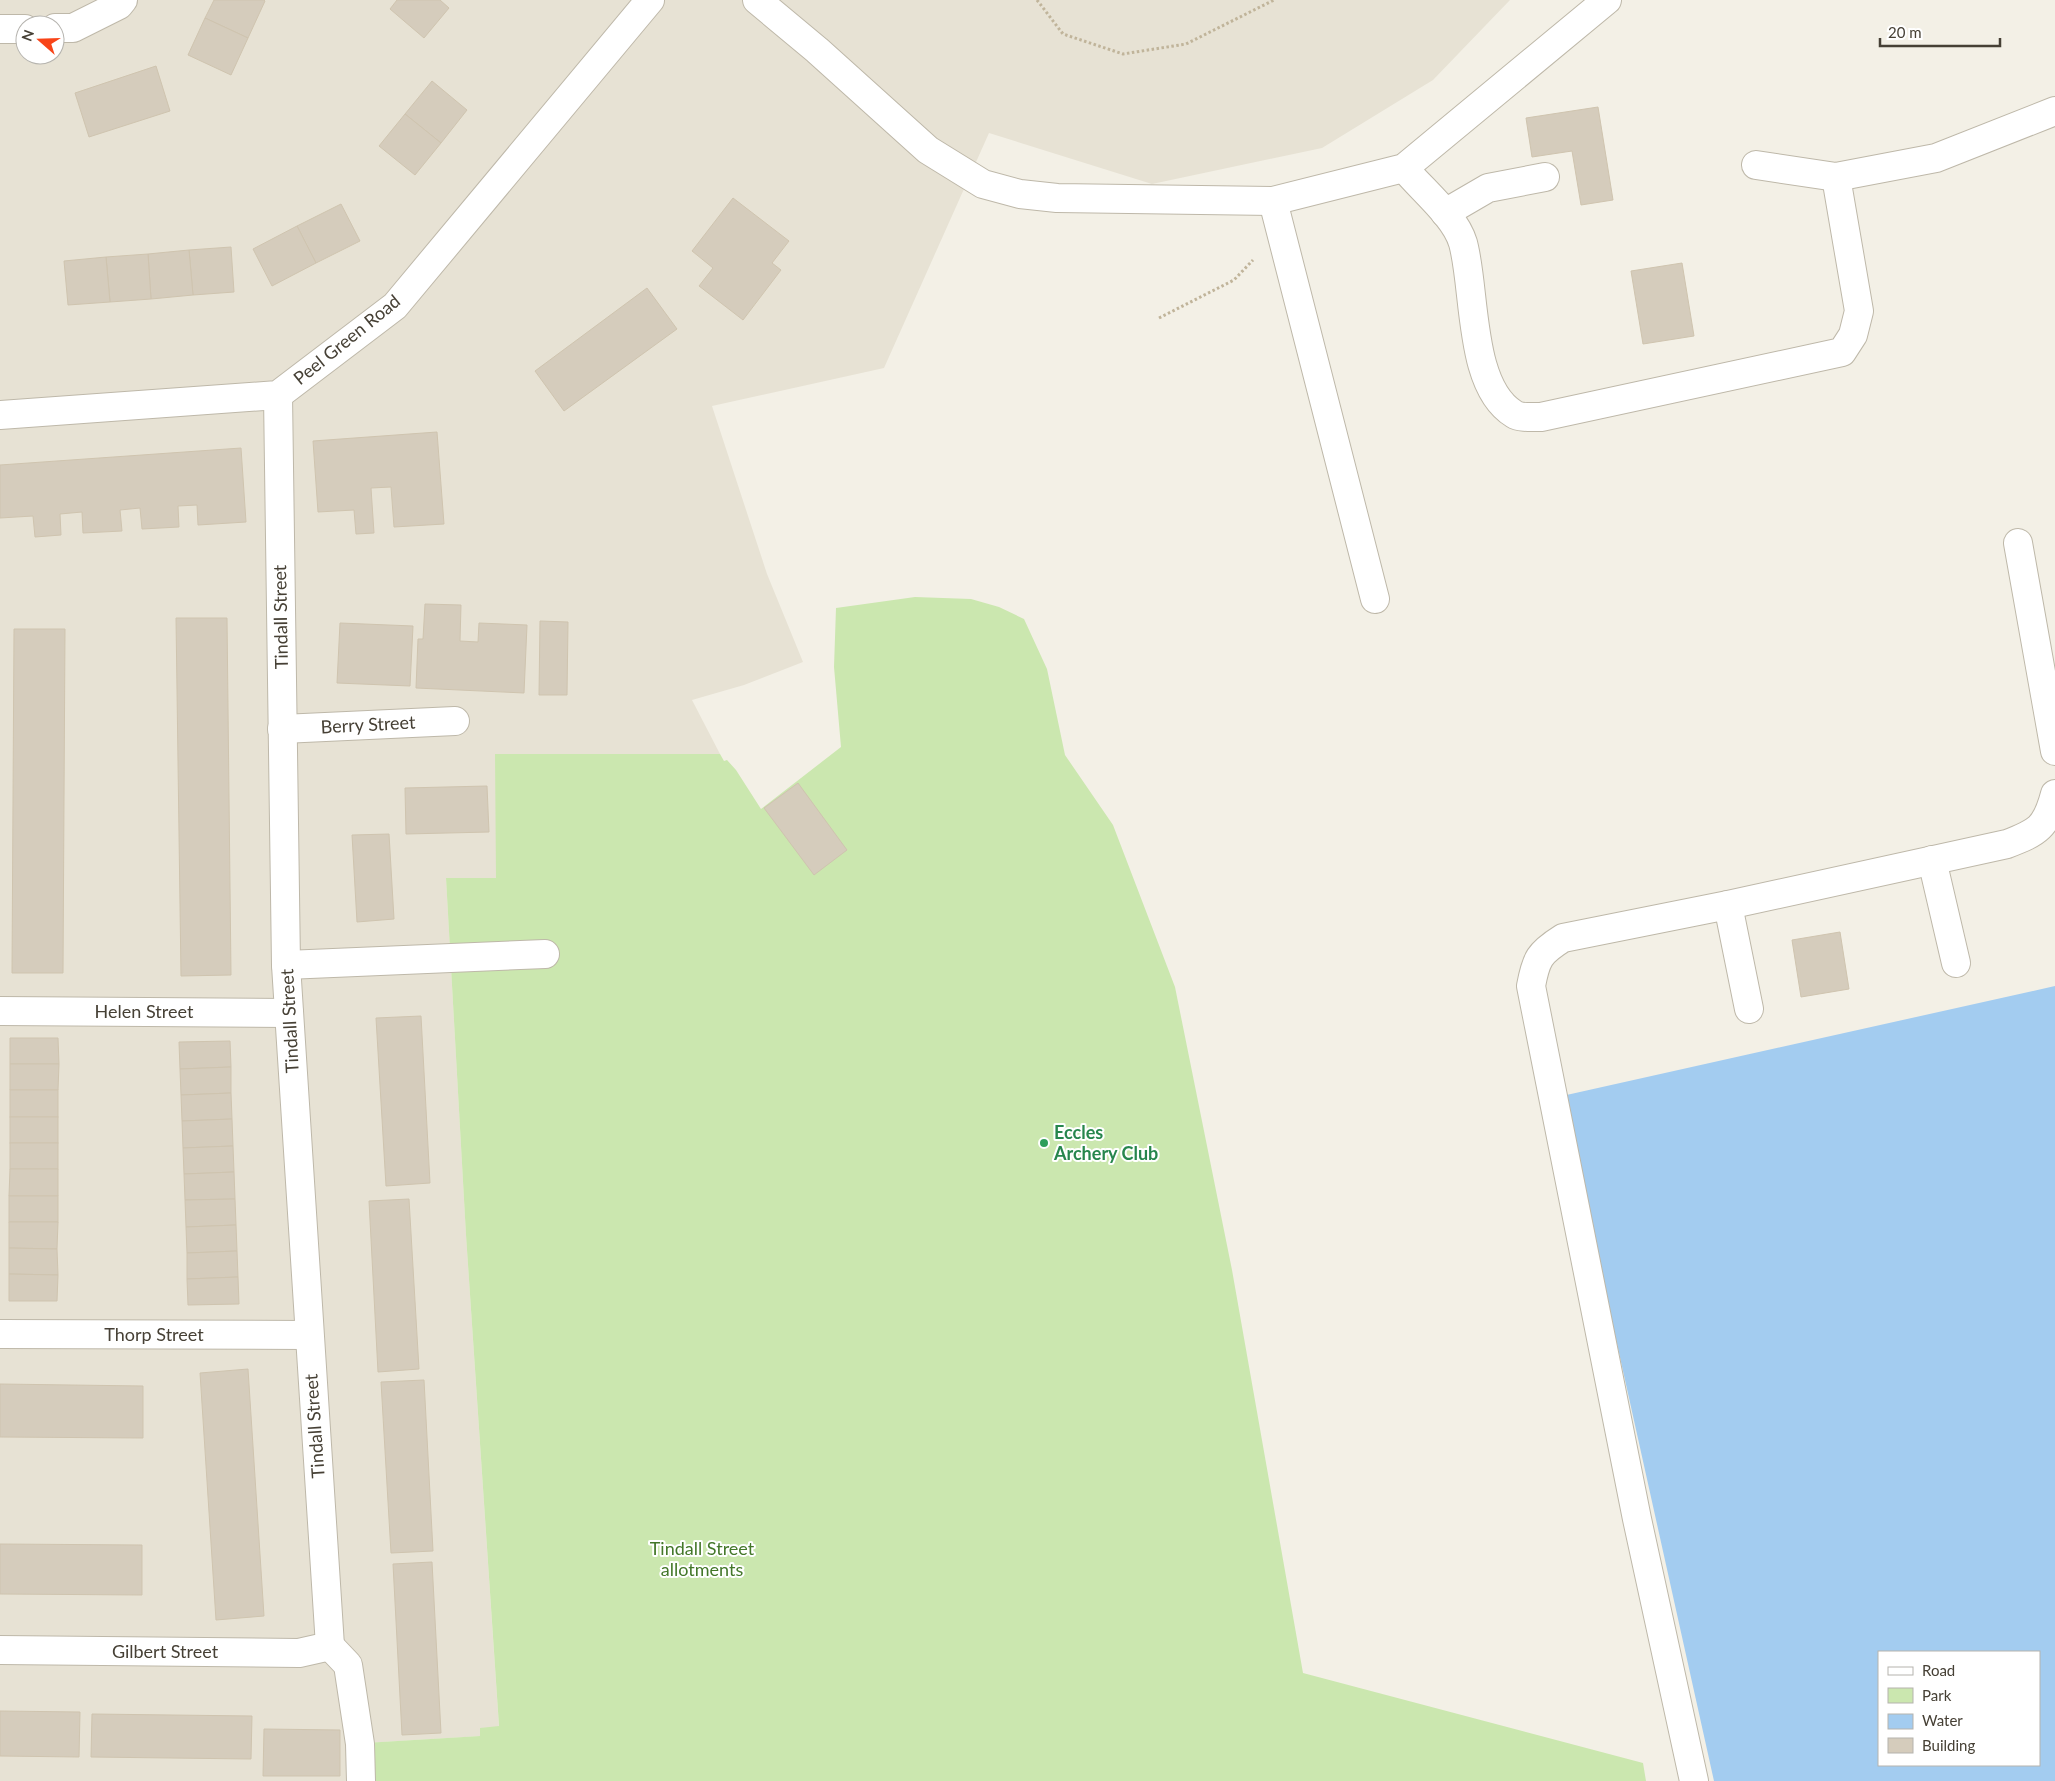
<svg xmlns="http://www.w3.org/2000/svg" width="2055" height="1781" viewBox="0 0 2055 1781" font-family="Lato,sans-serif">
  <rect width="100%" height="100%" fill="#f3f0e6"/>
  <path fill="#e7e2d4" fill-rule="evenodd" d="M0,0H1510L1433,80L1322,148L1152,184L989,133L884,368L712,406L767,574L803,662L744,685L692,700L720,754H496V878H446L466,1235L499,1727L481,1736L348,1744L347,1781H0ZM25,25H55V55H25Z"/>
  <path fill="#cbe7af" d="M915,597L971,599L999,607L1024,619L1047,669L1065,755L1113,825L1175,987L1232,1270L1303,1673L1643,1763L1646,1781H347L348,1744L480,1736V1728L499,1726L466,1235L446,878H496L495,754H720L724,761L727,760L736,770L761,809L841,747L834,667L836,608Z"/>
  <path fill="#a3ccf0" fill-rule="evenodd" d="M2055,986V1781H1714L1562,1096ZM1879,1652H2039V1765H1879Z"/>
  <g fill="#d5ccbc" stroke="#cfc4af">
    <path d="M214,0H264L265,1L248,38L205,18Z"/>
    <path d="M397,0H440L449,8L424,38L390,9Z"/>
    <path d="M205,18L248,38L231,75L188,55Z"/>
    <path d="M156,66L170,111L89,137L75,93Z"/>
    <path d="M432,81L467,110L441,143L405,114Z"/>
    <path d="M1598,107L1613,200L1581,205L1572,151L1532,157L1526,118Z"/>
    <path d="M405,114L441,143L415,175L379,146Z"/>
    <path d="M733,198L789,241L772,263L781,270L743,320L699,286L713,268L692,251Z"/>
    <path d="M341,204L360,241L316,263L297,226Z"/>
    <path d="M297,226L316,263L272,286L253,249Z"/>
    <path d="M231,247L234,292L193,295L189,250Z"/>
    <path d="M189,250L193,295L151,299L148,254Z"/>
    <path d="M148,254L151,299L110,302L106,257Z"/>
    <path d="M106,257L110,302L68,305L64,261Z"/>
    <path d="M1682,263L1694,336L1643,344L1631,271Z"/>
    <path d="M647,288L677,329L564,411L535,371Z"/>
    <path d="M437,432L444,524L394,527L391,487L371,488L374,533L356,534L354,510L318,512L313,441Z"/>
    <path d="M241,448L246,522L198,525L197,505L178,506L179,527L142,529L140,508L120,510L122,531L83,533L82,512L60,514L61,535L35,537L33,516L0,518V465Z"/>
    <path d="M425,604L461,605L460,641L478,642L479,623L527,625L524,693L416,688L418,639H423Z"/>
    <path d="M176,618H227L231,975L181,976Z"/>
    <path d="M540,621L568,622L567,695H539Z"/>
    <path d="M340,623L413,626L410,686L337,683Z"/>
    <path d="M14,629H65L63,973H12Z"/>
    <path d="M798,783L847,850L814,875L764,808Z"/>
    <path d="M487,786L489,832L406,834L405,788Z"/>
    <path d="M389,834L394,919L357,922L352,835Z"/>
    <path d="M1840,932L1849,989L1801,997L1792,940Z"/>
    <path d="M421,1016L430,1183L386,1186L376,1018Z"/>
    <path d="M10,1038H58L59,1064H10Z"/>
    <path d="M230,1041L231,1067L180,1069L179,1042Z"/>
    <path d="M10,1064H59L58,1090H10Z"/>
    <path d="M231,1067V1093L181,1095L180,1069Z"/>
    <rect x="10" y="1090" width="48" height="27"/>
    <path d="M231,1093L232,1119L182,1121L181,1095Z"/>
    <rect x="10" y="1117" width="48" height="26"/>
    <path d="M232,1119L233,1146L183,1148L182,1121Z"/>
    <rect x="10" y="1143" width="48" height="26"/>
    <path d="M233,1146L234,1172L184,1174L183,1148Z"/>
    <path d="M10,1169H58V1196H9Z"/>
    <path d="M234,1172L235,1199L185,1200L184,1174Z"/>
    <rect x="9" y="1196" width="49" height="26"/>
    <path d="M235,1199L236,1225L186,1227L185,1200Z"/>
    <path d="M409,1199L419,1369L378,1372L369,1201Z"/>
    <path d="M9,1222H58L57,1249L9,1248Z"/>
    <path d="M236,1225L237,1251L187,1253L186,1227Z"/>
    <path d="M9,1248L57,1249L58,1275L9,1274Z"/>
    <path d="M237,1251L238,1277L187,1279V1253Z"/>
    <path d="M9,1274L58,1275L57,1301H9Z"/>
    <path d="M238,1277L239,1304L188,1305L187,1279Z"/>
    <path d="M248,1369L264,1616L216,1620L200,1373Z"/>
    <path d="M424,1380L433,1551L391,1553L381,1382Z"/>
    <path d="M0,1384L143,1386V1438L0,1437Z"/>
    <path d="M0,1544L142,1545V1595L0,1594Z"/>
    <path d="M432,1562L441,1733L402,1735L393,1564Z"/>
    <path d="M0,1711L80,1712L79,1757L0,1756Z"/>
    <path d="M92,1714L252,1716L251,1759L91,1757Z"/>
    <path d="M264,1729L340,1730V1776H263Z"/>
  </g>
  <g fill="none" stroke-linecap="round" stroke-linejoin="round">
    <defs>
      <g id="minor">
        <path d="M757,0L817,50L928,150L983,184L1020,194L1057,198L1273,201L1404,168L1607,0"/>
        <path d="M55,28H73L119,5L123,0"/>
        <path d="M0,29H25"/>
        <path d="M1756,165L1836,177L1936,158L2055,111"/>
        <path d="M1404,168C1422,190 1455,216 1463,243C1476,290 1468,386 1514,414C1520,418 1533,417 1541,417L1842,352L1853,335L1859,311L1836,177"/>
        <path d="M1273,201L1375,599"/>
        <path d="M1445,213L1488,188L1545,177"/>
        <path d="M278,395L286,965L330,1646"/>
        <path d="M0,415L278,395L395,306L650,0"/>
        <path d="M2018,543L2055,751"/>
        <path d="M282,729L455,721"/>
        <path d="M1932,860L1956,963"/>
        <path d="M1728,905L1749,1009"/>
        <path d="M286,965L545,954"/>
        <path d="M0,1011L289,1013"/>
        <path d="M0,1334L308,1335"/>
        <path d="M330,1646L348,1665L360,1744L361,1781"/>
        <path d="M0,1650L299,1653L330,1646"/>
        <path d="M1694,1781L1637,1519L1531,986C1536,959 1539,953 1563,938L1728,905L2007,844C2038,832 2046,828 2055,794"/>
      </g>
    </defs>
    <use href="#minor" stroke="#beb8a9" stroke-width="30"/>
    <g stroke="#c0b49a" stroke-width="3" stroke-dasharray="2.5 2.5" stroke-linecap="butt">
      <path d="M1037,0L1063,34L1123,54L1186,44L1274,0"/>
      <path d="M1159,318L1234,280L1253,260"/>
    </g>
    <use href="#minor" stroke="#fff" stroke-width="28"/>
  </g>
  <circle fill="#2e9e5b" stroke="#fff" stroke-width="2" cx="1044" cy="1143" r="5"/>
  <g text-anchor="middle" stroke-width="4" stroke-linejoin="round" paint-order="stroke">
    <g font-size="18" fill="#464035" stroke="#fff">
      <text transform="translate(347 340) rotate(-39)" y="6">Peel Green Road</text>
      <text transform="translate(281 617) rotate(-91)" y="6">Tindall Street</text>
      <text transform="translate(368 725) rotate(-3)" y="6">Berry Street</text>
      <text x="144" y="1018">Helen Street</text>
      <text transform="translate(290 1021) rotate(-93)" y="6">Tindall Street</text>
      <text x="154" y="1341">Thorp Street</text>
      <text transform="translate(315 1426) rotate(-94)" y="6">Tindall Street</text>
      <text x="165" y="1658">Gilbert Street</text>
    </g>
    <g font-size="18" font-weight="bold" fill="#27864d" stroke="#fff" text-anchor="start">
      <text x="1054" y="1139">Eccles<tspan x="1054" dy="21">Archery Club</tspan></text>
    </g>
    <g font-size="18" fill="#437729" stroke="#fff">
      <text x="702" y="1555">Tindall Street<tspan x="702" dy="21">allotments</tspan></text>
    </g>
  </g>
  <rect x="1878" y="1651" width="162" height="115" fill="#ffffff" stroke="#b5b3ae"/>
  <rect x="1888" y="1667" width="25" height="8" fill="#ffffff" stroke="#b5b3ae"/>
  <text x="1922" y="1676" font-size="15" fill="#464035">Road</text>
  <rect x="1888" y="1688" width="25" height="15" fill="#cbe7af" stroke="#b5b3ae"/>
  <text x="1922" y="1701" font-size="15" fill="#464035">Park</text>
  <rect x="1888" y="1714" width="25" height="15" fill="#a3ccf0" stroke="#b5b3ae"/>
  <text x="1922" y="1726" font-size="15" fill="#464035">Water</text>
  <rect x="1888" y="1738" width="25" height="15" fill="#d5ccbc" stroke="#b5b3ae"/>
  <text x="1922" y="1751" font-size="15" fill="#464035">Building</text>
  <g transform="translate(40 40) rotate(290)"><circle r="24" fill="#ffffff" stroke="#b5b3ae"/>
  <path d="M0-4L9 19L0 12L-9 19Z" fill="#f84418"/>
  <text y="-8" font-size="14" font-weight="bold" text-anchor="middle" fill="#464035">N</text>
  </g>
  <path d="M1880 38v8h120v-8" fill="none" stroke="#464035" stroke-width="2.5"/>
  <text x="1888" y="38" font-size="15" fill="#464035" stroke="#ffffff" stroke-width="4" paint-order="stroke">20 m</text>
</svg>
